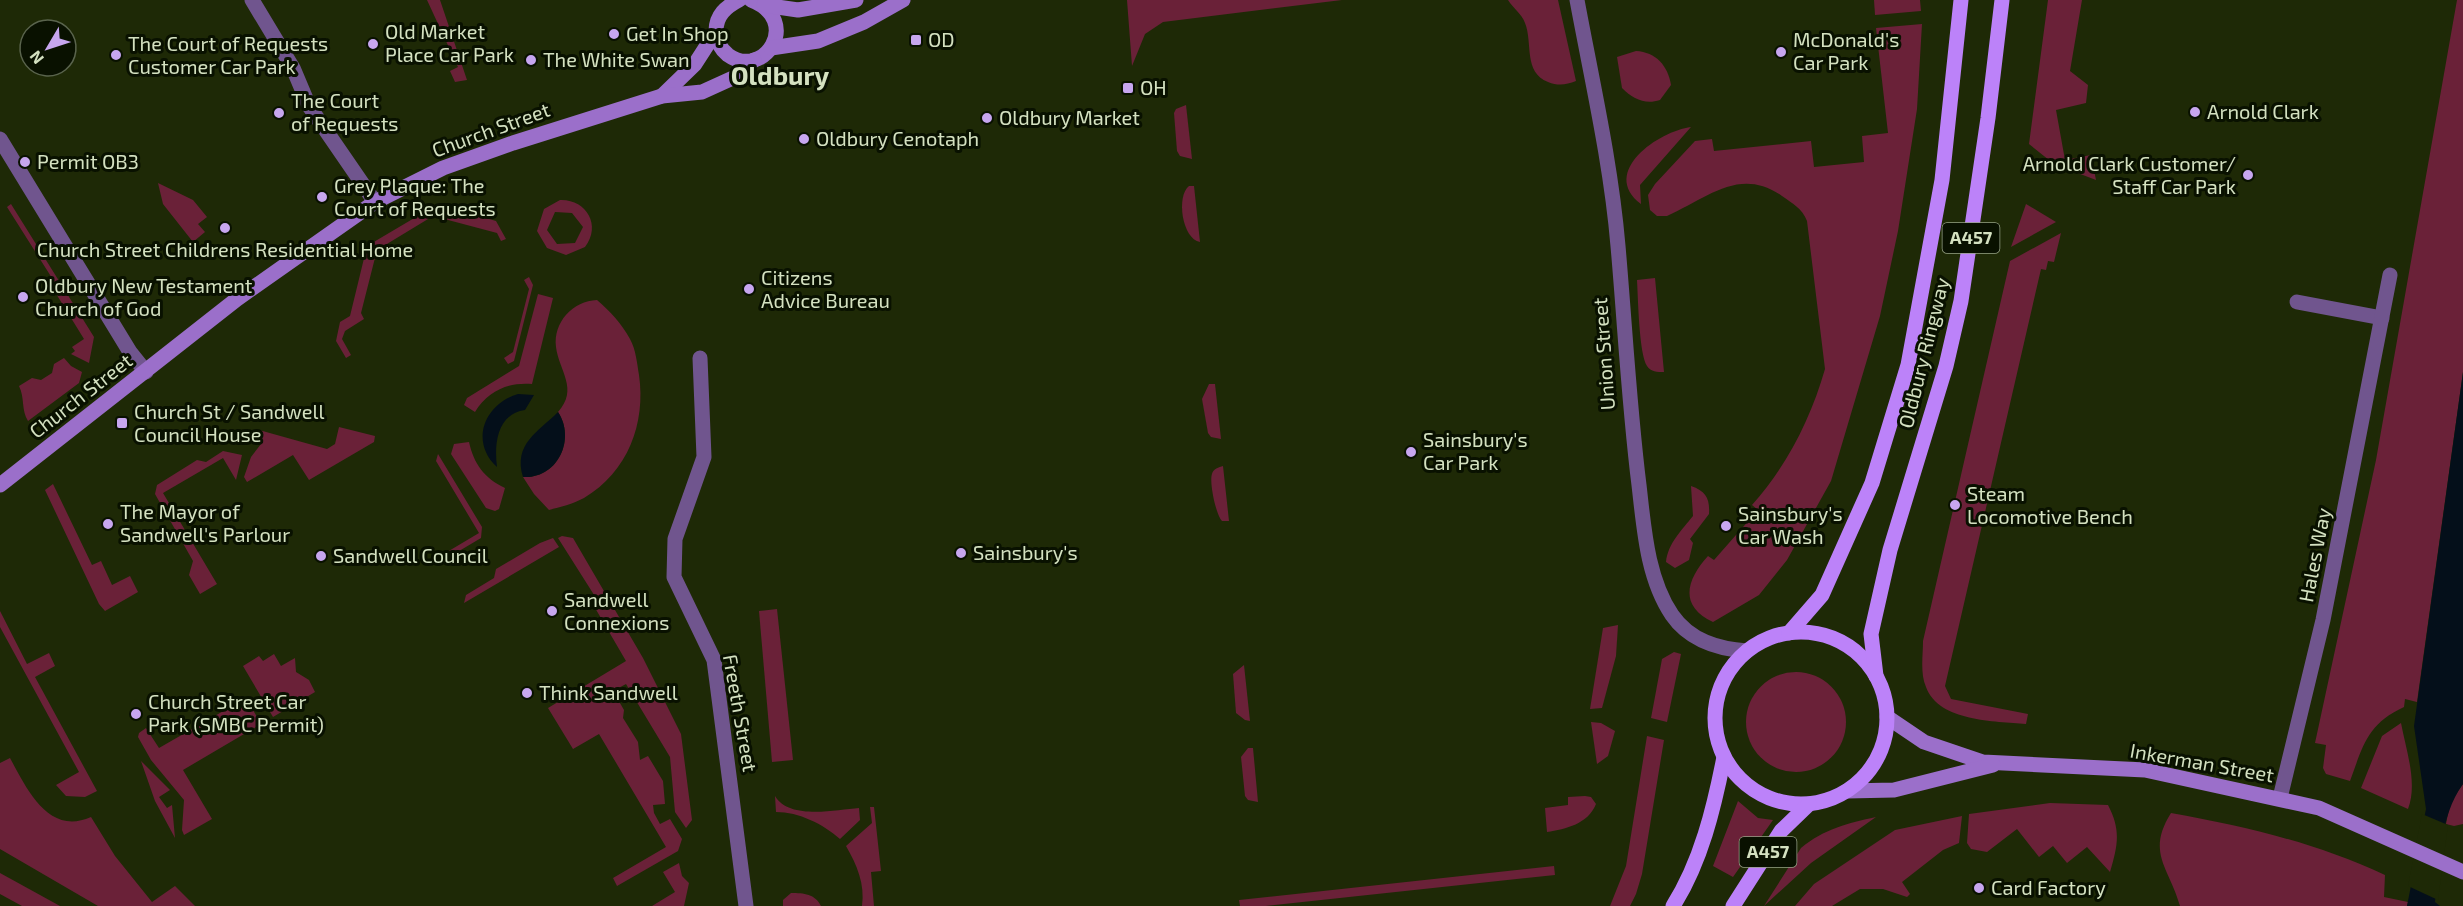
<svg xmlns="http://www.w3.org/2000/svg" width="2463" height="906" viewBox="0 0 2463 906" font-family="'Exo 2',sans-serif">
  <rect width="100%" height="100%" fill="#1e2906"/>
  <g fill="#6a2138" fill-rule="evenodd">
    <path d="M427,0H440L467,80L455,82L450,71L458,67Z"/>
    <path d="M1127,0H1342L1163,22L1145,34L1132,66Z"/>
    <path d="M1508,0H1558L1576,81C1566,85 1558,86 1548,82C1523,72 1533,43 1525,23C1522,14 1513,8 1508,0Z"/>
    <path d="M1874,0H1920L1921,11L1875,15Z"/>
    <path d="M2048,0H2082L2070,71L2088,85L2086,103L2056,110L2065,160L2091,155L2096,180L2054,164L2029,144Z"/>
    <path d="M2457,0H2463V372L2417,702L2405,699L2404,707C2367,724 2363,746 2350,781L2326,774L2323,768L2326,745L2315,743L2376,460Z"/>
    <path d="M1922,24L1917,109L1898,231L1880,316L1831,481L1787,560L1759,595L1713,622C1678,606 1687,579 1708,556L1714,560L1758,510L1752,505C1787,466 1811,418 1825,369L1807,221C1802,208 1793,204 1782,196C1740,166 1707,198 1667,216H1657L1650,210L1648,195L1655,184L1695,141L1712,139L1714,151L1811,141L1814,167L1864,162L1862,136L1888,133L1876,28Z"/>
    <path d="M1636,51C1656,52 1668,66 1671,85L1660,100C1645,105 1633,99 1622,88L1617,57Z"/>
    <path d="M1186,105L1192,159L1180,156L1177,151L1174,113L1176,109Z"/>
    <path d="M1691,127L1640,185L1641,204C1599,172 1659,131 1691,127Z"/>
    <path d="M158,183L193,200L207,217L198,224L205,232L193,242L163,204Z"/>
    <path d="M1189,186H1194L1200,242C1182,239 1176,196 1189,186Z"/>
    <path d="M560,200C586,199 602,225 585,247L566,255L547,248L537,231L544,209ZM555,212L572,213L583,227L575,243L557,244L547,230Z"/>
    <path d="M11,204L94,337L89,363L71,354L75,351L72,347L84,339L55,292L57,286L7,207Z"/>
    <path d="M438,204L496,221L506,239L501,241L497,233L433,216L377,250L361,313L364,319L345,331L342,339L351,355L346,358L336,341L340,322L350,316L367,246Z"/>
    <path d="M2026,204L2056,222L2011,247Z"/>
    <path d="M2061,233L2054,262L2048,261L2046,270L2041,269L1945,686L1951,699L2028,714L2026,724C1995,721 1939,722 1926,687C1920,673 1923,656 1923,641L2010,261Z"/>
    <path d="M529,277L533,285L514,361L508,364L504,358L513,352L529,289L524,280Z"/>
    <path d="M1655,278L1664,372C1657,372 1651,372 1647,366C1639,354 1638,297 1637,280Z"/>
    <path d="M538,294L553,298L532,384C508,382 488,391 475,412L464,405L467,398L519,366Z"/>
    <path d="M597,300C610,311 622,324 630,339C636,350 637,363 639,375C646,423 628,472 584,498C573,504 560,507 549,510L534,494L523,477C558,479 576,439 558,412C579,389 559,371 556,347C553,322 573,301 597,300Z"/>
    <path d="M64,358L71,366L82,372L79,383L28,421C21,410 25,398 19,386L32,378L41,380L52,373L54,364Z"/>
    <path d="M1209,384H1215L1221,439L1211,437L1208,433L1202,399Z"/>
    <path d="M339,427L375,436L374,442L309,480L293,455L247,482L244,477L251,457L261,444L259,430L327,449L335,444Z"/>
    <path d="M469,442C474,464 484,478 505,488L499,509L495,511L486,508L451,454L454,444Z"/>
    <path d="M223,451L242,455L236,480L223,458L163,493L217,584L200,594L189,575L193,561L155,494L157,485L197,460L206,462Z"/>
    <path d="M438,454L482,527L481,538L444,560L437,558L479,533L436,461Z"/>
    <path d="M1223,466L1229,521H1222C1216,515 1209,482 1212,474C1213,469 1219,467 1223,466Z"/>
    <path d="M53,484L92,565L101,561L112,585L130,576L138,592L105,611L99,604L45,490Z"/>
    <path d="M1691,486C1706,491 1710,499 1709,514L1690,539L1693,543L1689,560L1675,568L1666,562C1668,543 1682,530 1693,516Z"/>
    <path d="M562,536L573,538L643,658L681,734L692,820L686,828L675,812L670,757L626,684L613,691L624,710L623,718L638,742L640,760L648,756L663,781L665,804L653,805L654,813L660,824L670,819L682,839L678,851L617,886L613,878L666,847L599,734L573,749L548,708L626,661L591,601L596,598L558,538Z"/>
    <path d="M553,538L559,547L464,603L466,595L494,578L496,569L540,543Z"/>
    <path d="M777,609L793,760L772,762L759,611Z"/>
    <path d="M0,611L27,664L49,653L55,666L35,677L97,791L85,797L66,796L56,785L79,772L0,627Z"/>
    <path d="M1618,625L1616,656L1602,708L1590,709L1603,628Z"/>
    <path d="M1674,652L1681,654L1667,722L1651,718L1662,659Z"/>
    <path d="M274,654L281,666L295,658L296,672L309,680L315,692L273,717L243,666L259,656L263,661Z"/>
    <path d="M1244,665L1250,721L1245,720L1236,713L1233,674Z"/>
    <circle cx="1796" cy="722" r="50"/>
    <path d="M246,698L261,724L183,770L212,819L184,835L182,830L184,800L151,760L138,737L139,733L146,728L159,748Z"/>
    <path d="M1591,722L1601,723L1615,731L1608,756L1597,764Z"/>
    <path d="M2401,723C2406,750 2418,783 2408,809L2361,788L2382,736Z"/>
    <path d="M1647,736L1664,740L1642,874L1636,894L1630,906H1610L1626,866Z"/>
    <path d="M1248,748H1253L1258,802L1248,800L1245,796L1241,757Z"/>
    <path d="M10,758C27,789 48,836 91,817L115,856L152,902L175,886L195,906H98L0,849V763Z"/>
    <path d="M141,761L170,790L159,797L167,808L172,805L175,838L155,801Z"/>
    <path d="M2463,784V824L2454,826L2446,824L2450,803Z"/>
    <path d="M775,796C789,820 835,810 859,808L860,820L840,839C823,824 799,812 776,812Z"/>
    <path d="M1585,796L1591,797L1596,804C1588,824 1566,829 1547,832L1545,808L1568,805V797Z"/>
    <path d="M1738,801L1758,818L1773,820L1733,877L1713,866Z"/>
    <path d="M2050,803L2108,805C2121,830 2118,845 2110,872L2087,847L2067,863L2053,846L2039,857L2017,829L1987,852L1971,849L1967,843L1969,814Z"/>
    <path d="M870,807H874L881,871L871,872L874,906H862C865,884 857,865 846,846L872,823Z"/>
    <path d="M2171,813C2247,827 2314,842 2385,875L2384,897L2408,902L2407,906H2180C2169,867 2146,853 2171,813Z"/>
    <path d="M1962,816L1959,843L1943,850L1902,882L1910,894L1907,897L1883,889H1860L1832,906H1795L1814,884L1895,830Z"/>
    <path d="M1876,817L1811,863L1764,906L1801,848C1824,829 1848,823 1876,817Z"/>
    <path d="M679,863L682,876L689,883L684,906H652L675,892L663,872Z"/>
    <path d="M1554,866L1555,875L1266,906H1240L1239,900Z"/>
    <path d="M0,873L60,906H22L0,894Z"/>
    <path d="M791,893C804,893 815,894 821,906H783V900Z"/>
  </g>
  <g fill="#040f1a">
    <path d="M2463,372V784C2439,817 2440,863 2435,902L2440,906H2407L2426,809L2414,726Z"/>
    <path d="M518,394L534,395L525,410C497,414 494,444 497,467C469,441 485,404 518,394Z"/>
    <path d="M558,412C576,439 558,479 523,477C513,444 538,432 558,412Z"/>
  </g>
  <path fill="#1e2906" d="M2422,814L2448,825L2438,900L2408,886Z"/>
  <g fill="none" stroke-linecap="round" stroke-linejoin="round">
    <g stroke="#70558e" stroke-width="15">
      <path d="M252,0L293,68L309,106L375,202"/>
      <path d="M1577,0C1592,81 1611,163 1618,246C1625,326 1629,405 1639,485C1644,528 1647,578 1672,615C1690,641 1718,649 1747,651"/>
      <path d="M0,139L130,352L146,372"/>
      <path d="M2297,302L2382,318"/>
      <path d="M700,358L704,457L675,539L674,577L714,660L746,906"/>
      <path d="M2280,798L2323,620L2390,275"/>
    </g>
    <g stroke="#9b6fca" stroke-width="15">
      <path d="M739,0C726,7 716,15 716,31C715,40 721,49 728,55C764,81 803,20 751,0"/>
      <path d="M764,5L798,10L856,0"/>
      <path d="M771,48L818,41L864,22L903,0"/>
      <path d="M662,96L695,64L715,33"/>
      <path d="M0,485L237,299L375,202L443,168L513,143L662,96L702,92L735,77L754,60"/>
      <path d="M1887,717L1924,742L1983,762L2145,770L2319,808L2463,872"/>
      <path d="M1847,791L1894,790L1993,765"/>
    </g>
    <g stroke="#bc82f9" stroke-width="15">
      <circle cx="1801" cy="718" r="86"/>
      <path d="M1789,633L1822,595L1872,483L1908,365L1942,180L1961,0"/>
      <path d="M1876,676L1871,634L1890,550L1946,366L1961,301L1988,118L2002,0"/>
      <path d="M1673,906C1701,862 1714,808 1724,757"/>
      <path d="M1733,906L1781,831L1809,804"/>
    </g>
  </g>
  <g fill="#c7a6ef" stroke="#091100" stroke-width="2">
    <circle cx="614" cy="34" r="6"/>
    <rect x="910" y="34" width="12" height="12" rx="3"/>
    <circle cx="373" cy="44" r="6"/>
    <circle cx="1781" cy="52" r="6"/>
    <circle cx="116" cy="55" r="6"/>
    <circle cx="531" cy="60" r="6"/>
    <rect x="1122" y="82" width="12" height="12" rx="3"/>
    <circle cx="2195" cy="112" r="6"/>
    <circle cx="279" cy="113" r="6"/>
    <circle cx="987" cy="118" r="6"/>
    <circle cx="804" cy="139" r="6"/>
    <circle cx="25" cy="162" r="6"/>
    <circle cx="2248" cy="175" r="6"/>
    <circle cx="322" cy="197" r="6"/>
    <circle cx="225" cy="228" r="6"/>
    <circle cx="749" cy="289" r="6"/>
    <circle cx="23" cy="297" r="6"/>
    <rect x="116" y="417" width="12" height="12" rx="3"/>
    <circle cx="1411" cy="452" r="6"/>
    <circle cx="1955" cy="505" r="6"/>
    <circle cx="108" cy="524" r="6"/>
    <circle cx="1726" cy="526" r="6"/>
    <circle cx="961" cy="553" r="6"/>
    <circle cx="321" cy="556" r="6"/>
    <circle cx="552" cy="611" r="6"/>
    <circle cx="527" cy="693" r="6"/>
    <circle cx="136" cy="714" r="6"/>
    <circle cx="1979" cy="888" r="6"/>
  </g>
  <g text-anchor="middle" stroke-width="6" stroke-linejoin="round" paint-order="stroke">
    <g fill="#091100" stroke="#97a386" stroke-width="1.5">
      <rect x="1942.5" y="223" width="57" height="30" rx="4.5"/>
      <rect x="1739.5" y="837" width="57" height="30" rx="4.5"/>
    </g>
    <g font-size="18" font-weight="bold" fill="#d4e1c0">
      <text x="1971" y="244">A457</text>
      <text x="1768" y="858">A457</text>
    </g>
    <g font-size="20" fill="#d4e1c0" stroke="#091100" text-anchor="start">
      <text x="385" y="39">Old Market<tspan x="385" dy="23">Place Car Park</tspan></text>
      <text x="626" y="41">Get In Shop</text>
      <text x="928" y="47">OD</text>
      <text x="1793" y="47">McDonald's<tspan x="1793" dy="23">Car Park</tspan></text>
      <text x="128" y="51">The Court of Requests<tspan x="128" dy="23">Customer Car Park</tspan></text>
      <text x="543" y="67">The White Swan</text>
      <text x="1140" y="95">OH</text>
      <text x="291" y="108">The Court<tspan x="291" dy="23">of Requests</tspan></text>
      <text x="2207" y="119">Arnold Clark</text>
      <text x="999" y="125">Oldbury Market</text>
      <text x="816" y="146">Oldbury Cenotaph</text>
      <text x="37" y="169">Permit OB3</text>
      <text x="2236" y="171" text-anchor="end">Arnold Clark Customer/<tspan x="2236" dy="23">Staff Car Park</tspan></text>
      <text x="334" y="193">Grey Plaque: The<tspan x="334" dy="23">Court of Requests</tspan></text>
      <text x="225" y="257" text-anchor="middle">Church Street Childrens Residential Home</text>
      <text x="761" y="285">Citizens<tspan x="761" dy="23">Advice Bureau</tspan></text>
      <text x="35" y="293">Oldbury New Testament<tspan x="35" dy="23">Church of God</tspan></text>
      <text x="134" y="419">Church St / Sandwell<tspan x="134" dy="23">Council House</tspan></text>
      <text x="1423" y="447">Sainsbury's<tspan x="1423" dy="23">Car Park</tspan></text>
      <text x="1967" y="501">Steam<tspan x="1967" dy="23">Locomotive Bench</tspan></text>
      <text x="120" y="519">The Mayor of<tspan x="120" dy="23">Sandwell's Parlour</tspan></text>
      <text x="1738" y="521">Sainsbury's<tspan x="1738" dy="23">Car Wash</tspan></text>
      <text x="973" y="560">Sainsbury's</text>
      <text x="333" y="563">Sandwell Council</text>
      <text x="564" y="607">Sandwell<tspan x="564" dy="23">Connexions</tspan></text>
      <text x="539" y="700">Think Sandwell</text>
      <text x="148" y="709">Church Street Car<tspan x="148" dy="23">Park (SMBC Permit)</tspan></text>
      <text x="1991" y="895">Card Factory</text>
    </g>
    <g font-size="20" fill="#d4e1c0" stroke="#091100">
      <text transform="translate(491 130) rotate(-20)" y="7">Church Street</text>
      <text transform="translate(1924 353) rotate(-76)" y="7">Oldbury Ringway</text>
      <text transform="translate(1604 354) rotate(-94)" y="7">Union Street</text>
      <text transform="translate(81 396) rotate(-38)" y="7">Church Street</text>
      <text transform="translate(2315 555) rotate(-79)" y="7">Hales Way</text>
      <text transform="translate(740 713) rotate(80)" y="7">Freeth Street</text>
      <text transform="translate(2202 763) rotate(10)" y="7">Inkerman Street</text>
    </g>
    <g font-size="26" font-weight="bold" fill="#d4e1c0" stroke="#091100">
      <text x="780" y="85">Oldbury</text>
    </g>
  </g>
  <g transform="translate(48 48) rotate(231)"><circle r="28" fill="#091100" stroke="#5a644d" stroke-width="1.5"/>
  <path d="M0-4.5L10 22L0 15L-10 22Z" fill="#c7a6ef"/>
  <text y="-9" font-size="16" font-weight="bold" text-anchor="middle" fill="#d4e1c0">N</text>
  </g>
</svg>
